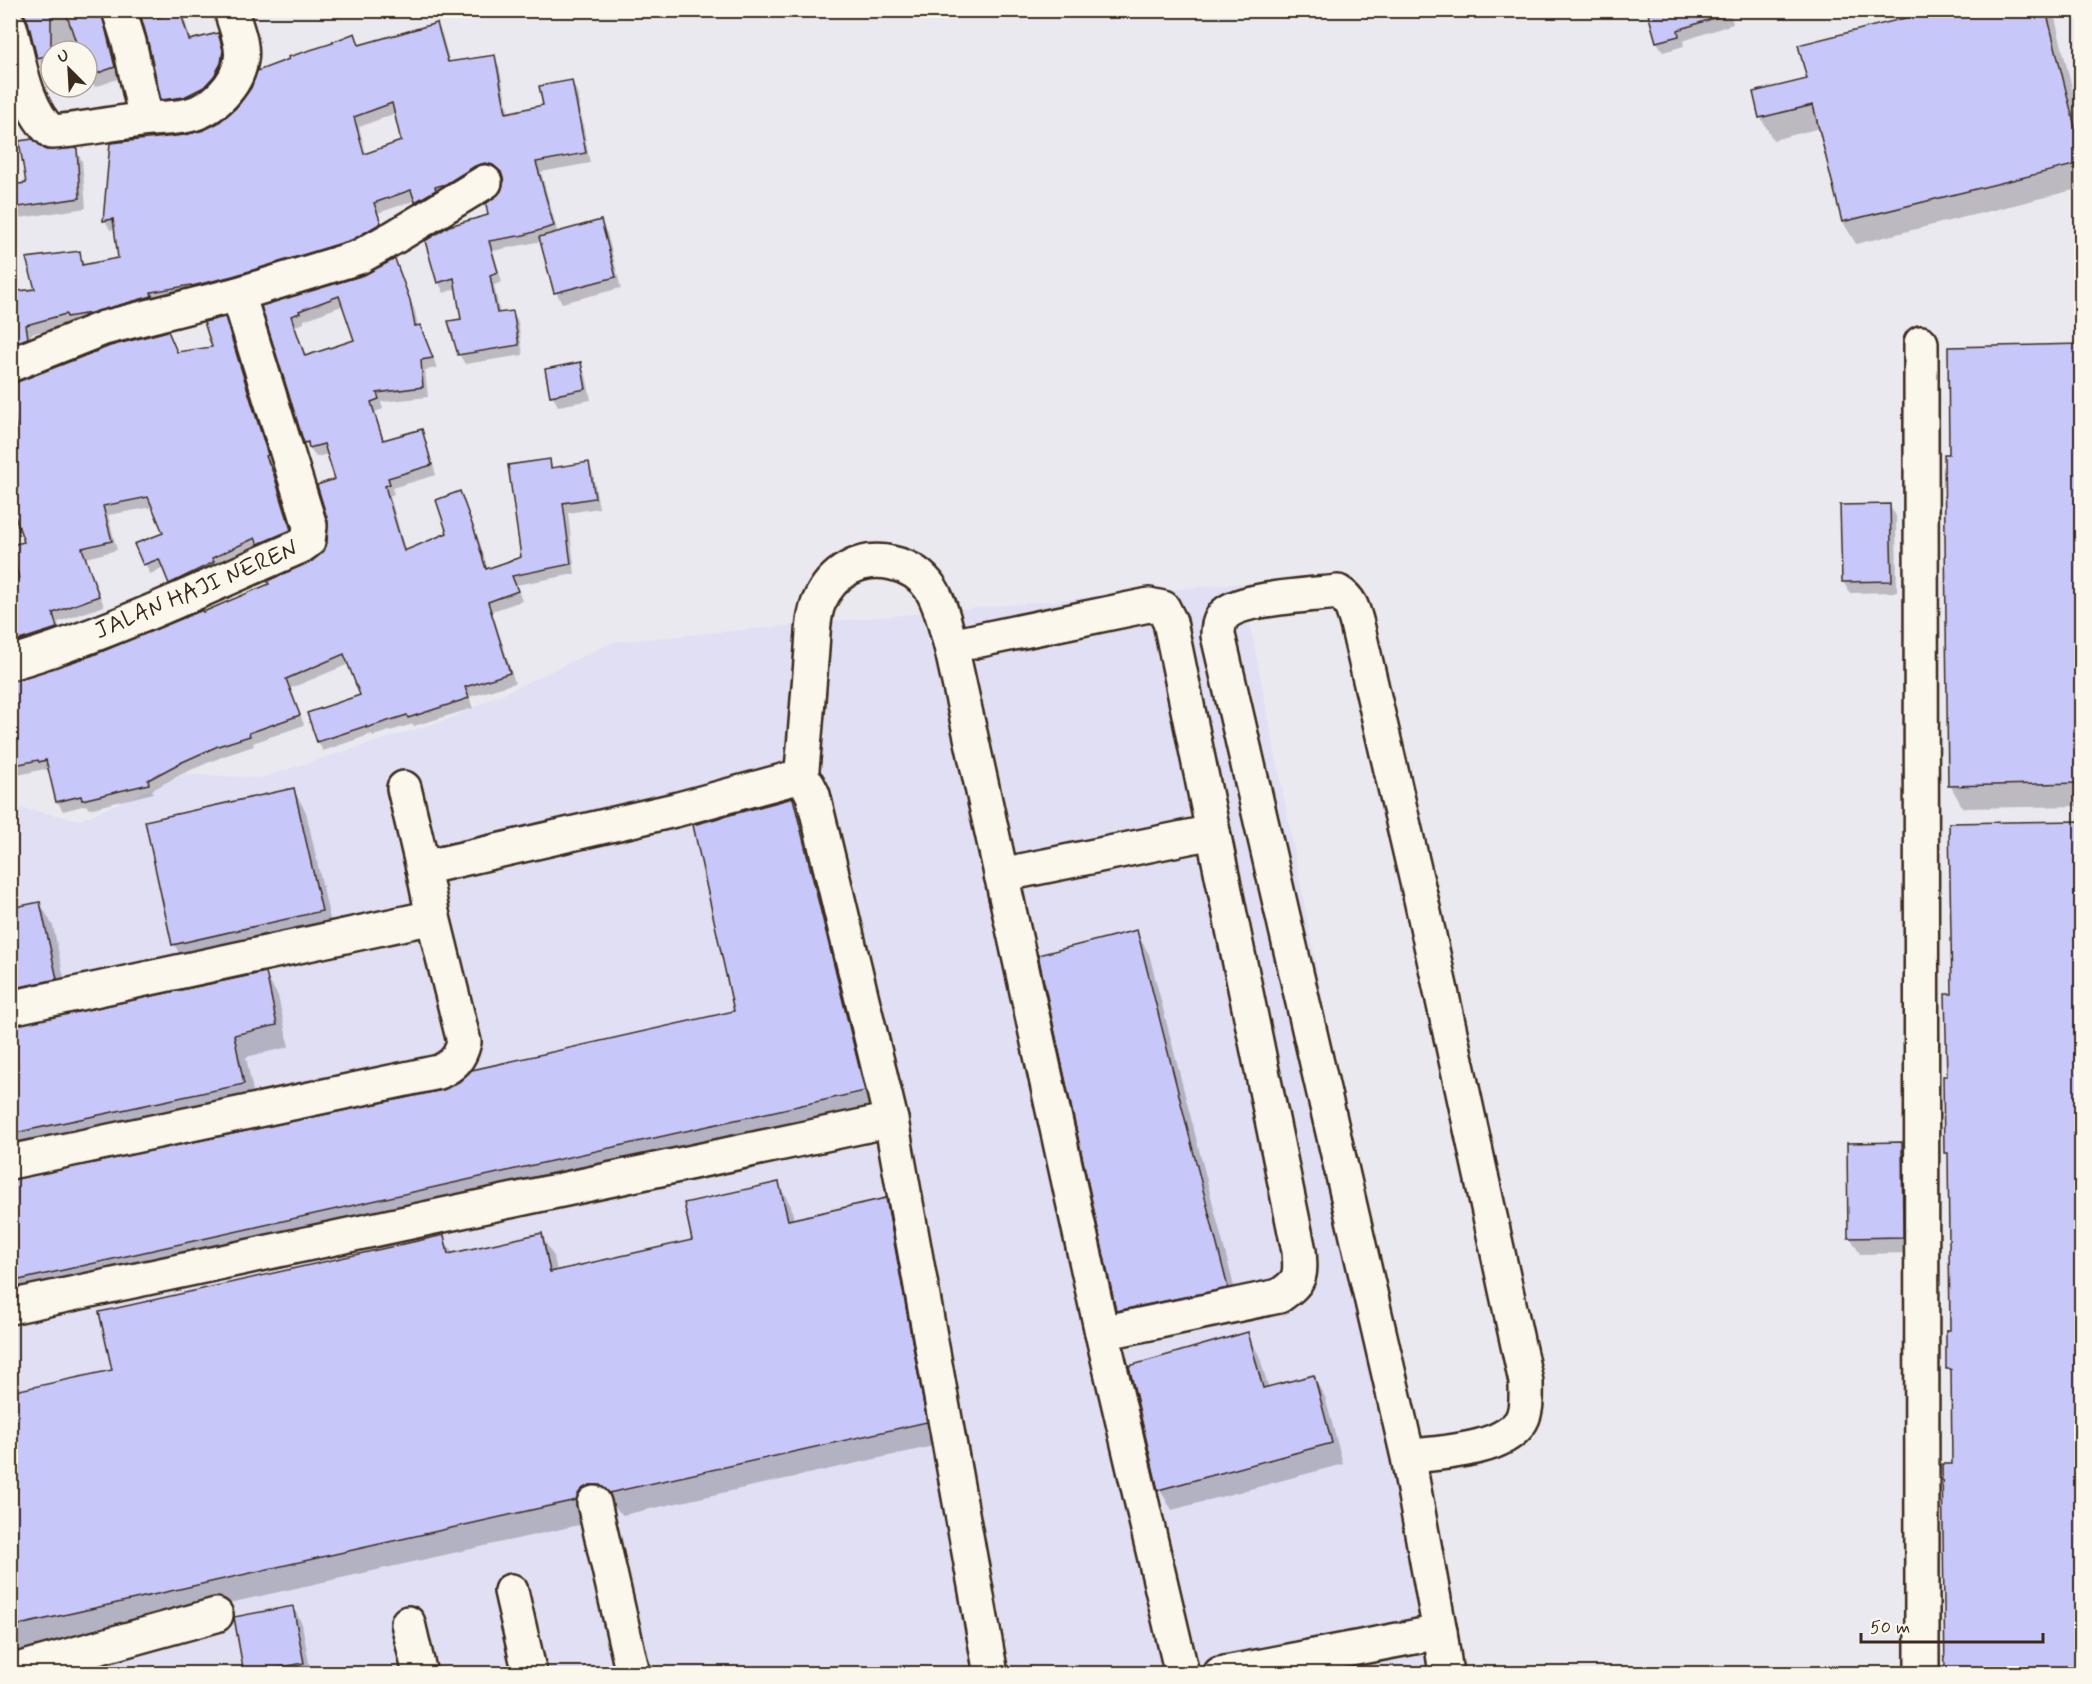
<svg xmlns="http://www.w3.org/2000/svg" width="2092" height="1684" viewBox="0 0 2092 1684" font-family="Mynerve,sans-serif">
  <rect width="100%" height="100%" fill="#ebe9f0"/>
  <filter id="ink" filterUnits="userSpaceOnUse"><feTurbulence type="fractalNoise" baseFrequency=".0167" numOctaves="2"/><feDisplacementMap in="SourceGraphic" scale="12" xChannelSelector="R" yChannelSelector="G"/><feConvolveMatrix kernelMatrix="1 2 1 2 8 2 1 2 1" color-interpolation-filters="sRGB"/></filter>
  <g filter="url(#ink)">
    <path fill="#e0dff3" d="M1242,583L1454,1673H11L10,806L80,820L185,774L260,778L451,718L613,642Z"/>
    <g fill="#0003" fill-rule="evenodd">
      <path d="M10,10H109L106,17V27L120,78L95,87L89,76L87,77V51H51V86L39,60L30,24L23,19L10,20Z"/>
      <path d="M140,10H176L177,13L180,12L185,21L191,41L218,35L223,43L227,63L214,90L167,108L162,99Z"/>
      <path d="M1648,10H1729L1733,24L1683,41L1684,46L1663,52L1657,42Z"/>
      <path d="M1770,10H1790L1773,16Z"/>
      <path d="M1944,10H2053L2082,129V188L1856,244L1843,222L1820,128L1773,140L1761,118L1755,94L1808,80Z"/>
      <path d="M436,24L442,34L450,63L494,56L499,66L509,114L545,106L571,82L577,92L590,163L541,172L558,234L600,222L607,233L621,288L562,303L556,292L542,241L493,251L502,282L494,285L500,314L513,312L518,322L523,355L465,364L459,354L463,320L457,288L444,293L439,283L426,241L489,216L503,191L504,178L501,175L490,173L422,211L416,200L378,213L386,233L357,249L31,334L33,348L10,357V294L37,291L79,253L85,266L120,259L116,229L110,230L105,220L185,136L207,130L335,44L354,35L360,47ZM396,113L403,142L366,154L359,127Z"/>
      <path d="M76,150L82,161L86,208L20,218L14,208L28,184L44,151Z"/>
      <path d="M394,261L415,311L418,327L425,336L437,368L425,370L428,397L381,402L383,409L375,412L384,441L421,431L426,440L436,475L392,488L394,494L390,496L406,552L449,534L459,493L480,543L488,570L523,558L549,461L554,469L588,464L593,473L599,508L568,513L575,574L516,585L522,601L492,611L515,683L469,697L473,708L414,726L413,724L373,736L372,734L323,751L318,742L362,696L349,664L291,688L304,725L253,743L254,746L224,756L184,773L152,790L153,793L89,809L86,805L63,811L57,801L50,769L45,770L44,769L10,777V703L91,657L271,584L313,563L325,552L328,544L337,480L329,454L316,457L305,443L263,307L365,276ZM344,305L356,341L306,357L295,326L304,323V320Z"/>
      <path d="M225,318L230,328L273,465L270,466L279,486L295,540L176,592L164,568L150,574L136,545L164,534L153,507L108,515L117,550L86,558L104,606L58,622L61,638L15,653L10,645V583L21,580L80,532L10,491V395L177,353L214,348Z"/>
      <path d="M2082,346V806L1963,808L1950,785V455Z"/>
      <path d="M580,364L586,375L591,400L558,406L552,395Z"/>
      <path d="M1889,505L1896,516L1897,592L1850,593L1843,582Z"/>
      <path d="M293,789L306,812L333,933L187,967L174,944Z"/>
      <path d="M793,799L806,822L877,1114L10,1307V1182L443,1092L736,1013Z"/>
      <path d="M40,903L53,926L69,1001L10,1016V910Z"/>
      <path d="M1136,932L1149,954L1240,1310L1131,1333L1118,1310Z"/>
      <path d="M265,974L278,996L289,1047L246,1057L256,1106L10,1159V1028Z"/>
      <path d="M1901,1144L1910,1161L1912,1253L1860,1254L1850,1237Z"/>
      <path d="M778,1183L791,1206L794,1220L885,1199L898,1222L938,1445L623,1515L614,1507H604L588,1523L10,1652V1394L113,1371L443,1237L453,1254L541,1235L554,1257L557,1272L693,1242Z"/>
      <path d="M1247,1334L1259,1355L1269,1389L1313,1377L1325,1397L1343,1464L1172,1510L1160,1490L1131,1367Z"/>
      <path d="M293,1607L302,1624L311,1674H246Z"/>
    </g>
    <g fill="#c7c7fa" stroke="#3b2a1e" stroke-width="1.5" fill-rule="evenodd">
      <path d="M18,10H51V55L37,58L28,22L24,14Z"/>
      <path d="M65,10H101L115,67L87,77V51H79Z"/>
      <path d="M139,10H153L154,19L180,10L189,40L218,33L223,50L221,63L214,76L204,87L184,97L161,100L147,38Z"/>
      <path d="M1647,10H1726V14L1678,30L1679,36L1656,42Z"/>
      <path d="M1937,10H2046L2082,155V163L1842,222L1813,105L1759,118L1753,92L1807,79L1798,45Z"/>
      <path d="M437,23L448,62L495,55L506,113L543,105L539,86L572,80L586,153L536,162L554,226L524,235L489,241L498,272L490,275L497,313L513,311L519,345L458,355L448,321L461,319L454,278L437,283L425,241L449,226L488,215L486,204L501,191L504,181L501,172L493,165L485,163L475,166L446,184L435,187L436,190L415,202L411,190L374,203L381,223L352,240L233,276L192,286L191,285L151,292L152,296L91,313L67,317L66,314L26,325L28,338L10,345V292L35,289L26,258L80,251L82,265L118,258L113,219L103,221L110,143L185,135L204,130L218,123L237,107L251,88L257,71L289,59L288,57L333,43L332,42L355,33L359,45ZM392,103L401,141L364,154L354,117Z"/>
      <path d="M33,139L46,150L77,148L80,198L12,208L10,185L26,183L19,141Z"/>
      <path d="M601,220L616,277L554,293L539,237Z"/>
      <path d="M395,259L410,300L415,326L420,325L433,358L421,360L423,387L377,393L379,399L371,402L383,440L422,429L432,465L388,478L390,484L385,486L404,551L447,533L436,500L460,491L475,532L486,569L521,557L508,465L550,459L551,468L589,462L595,498L563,503L571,564L512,576L518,591L488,602L510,673L465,687L469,698L408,718L407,715L366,728V726L317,742L307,713L360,695L344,654L286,679L300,715L249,733L250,736L218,746L178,764L148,780L149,784L82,800L81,796L56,802L46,760L39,762L38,760L10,766V681L91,656L203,610V612L269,584L267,581L312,561L324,551L327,543L328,521L317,485L335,479L324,444L309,448L308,442L304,443L261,306L364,275ZM339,296L354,340L305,356L291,316L300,313L299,311Z"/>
      <path d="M225,317L268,455L266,456L274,475L291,530L258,544L255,538L212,558L214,562L169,584L159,559L143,565L134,544L163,533L148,497L103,506L112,541L82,548L99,596L53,613L57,628L10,643V581L19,579L11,545L24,542L10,502V430L16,428L10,383L17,382L110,346L168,331L177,352L212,347L204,322Z"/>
      <path d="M2082,344V783L1948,786L1944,454H1949L1948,347Z"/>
      <path d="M581,362L586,389L550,396L545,369Z"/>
      <path d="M1890,504L1892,581L1842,582L1840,505Z"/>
      <path d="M294,788L322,911L172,945L145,821Z"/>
      <path d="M793,798L865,1091L10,1282V1180L443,1090L459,1082L472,1070L734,1011L693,825Z"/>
      <path d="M2082,821V1674H1945L1942,1464H1952L1951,1369H1946V1330H1950L1948,1153H1944L1943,1076H1947L1945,994H1952L1949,823Z"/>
      <path d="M40,902L57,979L10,989V908Z"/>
      <path d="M1137,930L1228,1288L1116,1311L1038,955Z"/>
      <path d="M266,972L277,1025L234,1035L244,1084L10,1134V1026Z"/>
      <path d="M1902,1142L1903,1237L1848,1238L1847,1143Z"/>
      <path d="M779,1182L788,1220L886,1198L927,1422L609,1493L600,1485H590L581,1490L576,1500L10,1627V1392L112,1370L99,1312L444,1235L448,1254L542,1233L550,1272L692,1240L684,1203Z"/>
      <path d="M1248,1332L1263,1388L1314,1375L1332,1443L1158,1490L1129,1366Z"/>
      <path d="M293,1606L304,1663L244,1674L234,1617Z"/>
    </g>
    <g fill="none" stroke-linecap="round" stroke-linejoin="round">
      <defs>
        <g id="minor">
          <path d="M119,10L129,42L146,119"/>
          <path d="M10,27C19,59 25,110 52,132C80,130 107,124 134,121C152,118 172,119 189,115C214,109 237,85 241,60C244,44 235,26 231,10"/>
          <path d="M1921,343L1922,1674"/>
          <path d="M10,365L104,328L238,294L359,257L393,238L485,182"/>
          <path d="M951,646L1149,605L1163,608L1170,622L1299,1251C1301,1277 1301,1281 1279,1296L1102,1333"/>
          <path d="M10,663C110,634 206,587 301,546L308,541L310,526L238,294"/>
          <path d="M801,779C805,740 808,700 811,661C813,644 812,617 819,602C832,572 860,556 892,563C937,573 940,609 951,646L1102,1333L1182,1674"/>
          <path d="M404,788L423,868"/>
          <path d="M1001,875L1213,832"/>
          <path d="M433,917L423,868L675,810L790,779H801L808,785L813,795L891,1120L991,1674"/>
          <path d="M10,1008L433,917L464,1042C460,1059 453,1065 439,1072L10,1162"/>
          <path d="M10,1307L891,1120"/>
          <path d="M594,1503L633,1674"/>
          <path d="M511,1591L530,1674"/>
          <path d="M408,1623L420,1674"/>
          <path d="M1440,1632L1446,1674"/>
          <path d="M10,1672L216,1615"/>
          <path d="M1220,1674L1440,1632L1408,1457L1218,635C1218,627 1219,620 1225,614C1242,598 1313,595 1338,592C1351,600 1353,610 1357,624L1421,899L1526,1382C1526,1395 1528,1413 1519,1424C1498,1451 1441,1452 1408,1457"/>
        </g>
      </defs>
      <use href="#minor" stroke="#3b2a1e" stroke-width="38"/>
      <use href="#minor" stroke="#fbf7ec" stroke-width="33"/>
    </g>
  </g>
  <g text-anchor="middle" stroke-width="4.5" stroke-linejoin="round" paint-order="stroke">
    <g font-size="24" fill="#3b2a1e" stroke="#fbf7ec">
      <text transform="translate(196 589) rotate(-23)" y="8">JALAN HAJI NEREN</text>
    </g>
  </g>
  <rect width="2092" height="1684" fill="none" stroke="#fbf7ec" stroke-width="36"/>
  <rect x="18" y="18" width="2056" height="1648" fill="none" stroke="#3b2a1e" stroke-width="2" filter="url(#ink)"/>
  <g transform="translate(69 69) rotate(336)"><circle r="28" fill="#fbf7ec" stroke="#aea59a" stroke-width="1.5"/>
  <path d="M0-4.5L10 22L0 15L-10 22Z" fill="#3b2a1e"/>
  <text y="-9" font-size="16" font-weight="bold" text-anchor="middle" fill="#3b2a1e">U</text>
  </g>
  <path d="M1861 1633v9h182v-9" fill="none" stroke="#3b2a1e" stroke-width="3"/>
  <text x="1870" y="1633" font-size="18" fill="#3b2a1e" stroke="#fbf7ec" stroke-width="4.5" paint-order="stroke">50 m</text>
</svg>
